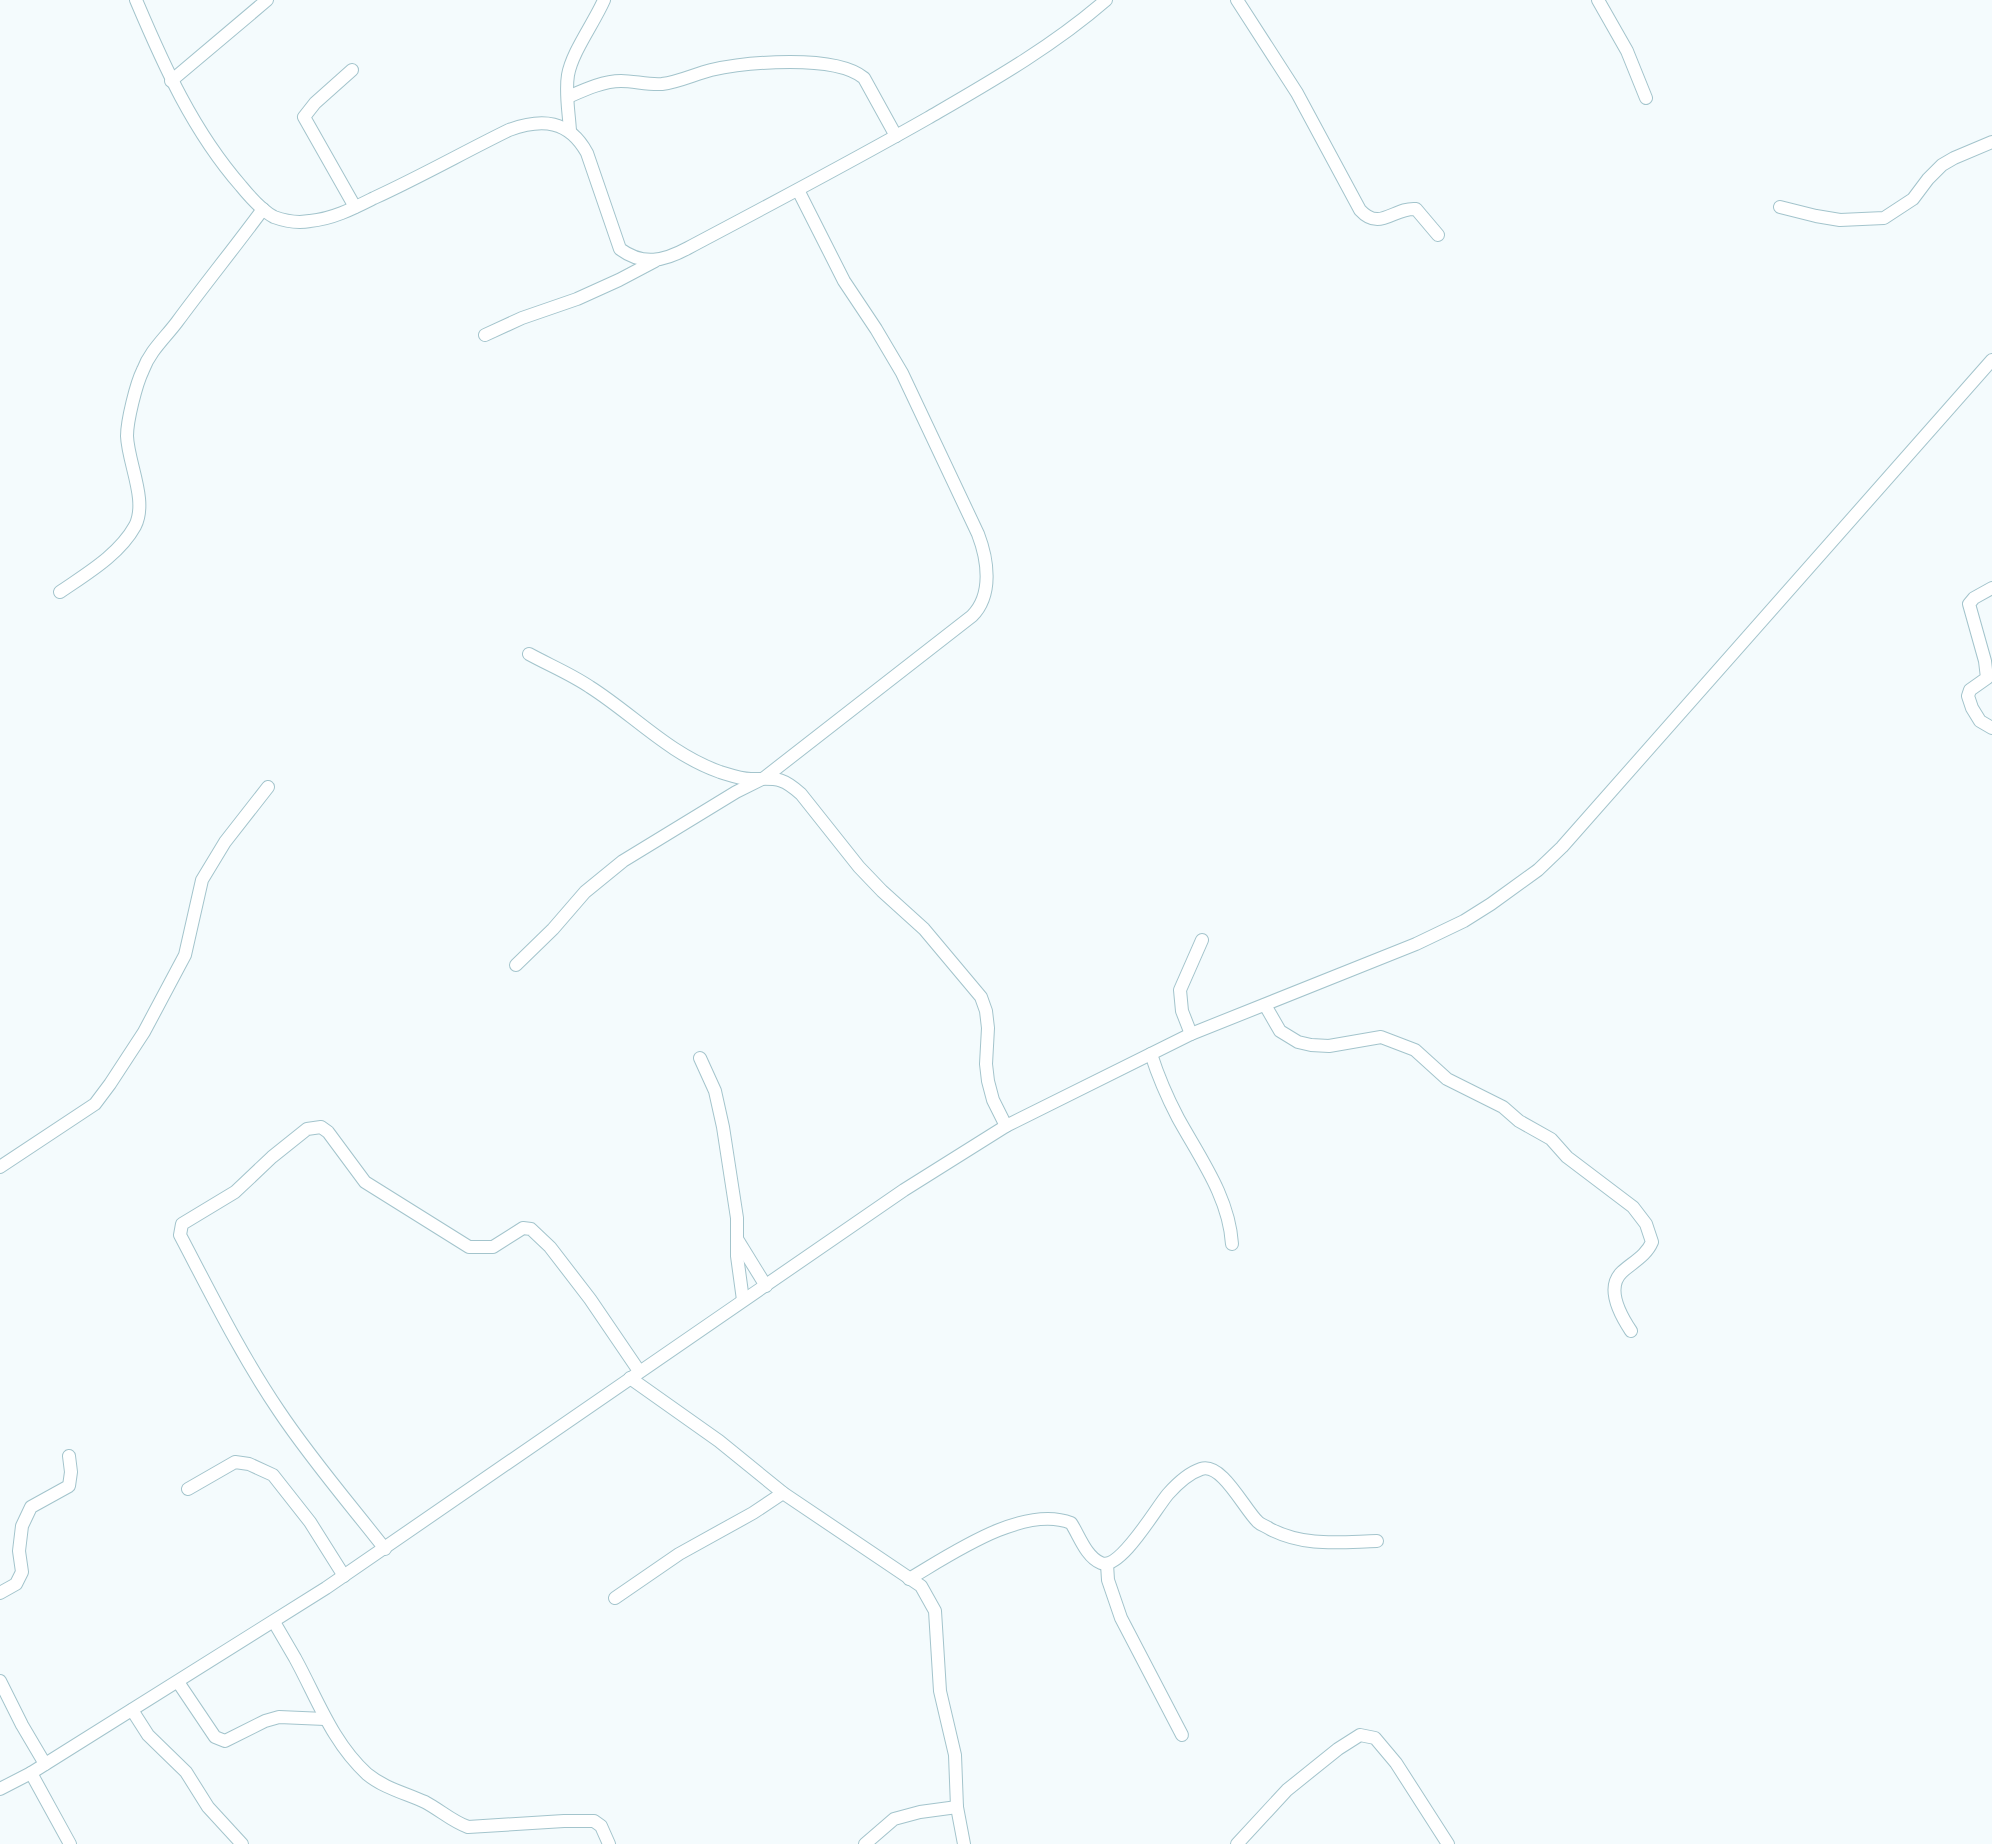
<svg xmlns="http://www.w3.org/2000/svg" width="1992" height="1844" viewBox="0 0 1992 1844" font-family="'DM Sans',sans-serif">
  <rect width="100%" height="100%" fill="#f4fbfd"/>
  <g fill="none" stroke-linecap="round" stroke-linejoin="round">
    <defs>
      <g id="minor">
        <path d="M136,0C164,66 193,131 241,186C250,197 261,210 274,217C285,221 299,223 310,221C333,219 354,208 374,198C420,177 464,152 509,130C542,118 569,120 587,153L620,249C643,266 664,261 688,248C769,205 849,163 928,118C990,82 1052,47 1106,0"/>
        <path d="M1237,0L1297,93L1360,210C1380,232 1394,207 1416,209L1438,235"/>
        <path d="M1598,0L1627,51L1646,98"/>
        <path d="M352,70L315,103L304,117L355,207"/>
        <path d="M171,81L267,0"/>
        <path d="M568,97C584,90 603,81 621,81C634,81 648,85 662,84C679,82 695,74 711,70C747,62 835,54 864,78L896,136"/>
        <path d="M570,131C569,113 565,93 568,75C572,52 594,23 604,0"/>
        <path d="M1780,207L1816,216L1840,220L1884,218L1913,199L1928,179L1942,165L1954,158L1992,142"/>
        <path d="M485,335L522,318L577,299L619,280L655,261"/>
        <path d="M1992,588L1974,598L1969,604L1985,661L1987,678L1970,690L1968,696L1972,708L1980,721L1992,728"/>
        <path d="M60,592C86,574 119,555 135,526C148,501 128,463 127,436C127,421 136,384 143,370C150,351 165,338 177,322C205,284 235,247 263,209"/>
        <path d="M529,654C549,665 571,674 590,687C634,715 669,754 720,772C730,775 740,779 751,779C776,779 781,776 801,794L859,867L882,891L924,929L981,997L986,1011L988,1028L986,1064L988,1081L993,1100L1006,1126"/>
        <path d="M516,965L553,929L585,892L623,861L736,792L764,778L972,616C993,595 988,560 978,534L902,373L876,329L844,281L798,190"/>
        <path d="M1265,1005L1280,1031L1298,1042L1311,1045L1329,1046L1381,1037L1415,1050L1447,1079L1503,1107L1519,1121L1551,1139L1567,1157L1633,1207L1646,1224L1652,1242C1646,1256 1633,1262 1622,1272C1605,1288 1621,1316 1631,1331"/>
        <path d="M1191,1034L1182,1011L1180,990L1202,940"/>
        <path d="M1151,1054C1158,1076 1167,1097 1178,1118C1200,1158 1229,1197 1232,1244"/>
        <path d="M700,1058L715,1091L723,1127L737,1218V1256L743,1300"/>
        <path d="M0,1167L95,1104L110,1084L144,1032L185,955L202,880L225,842L268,787"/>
        <path d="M737,1239L766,1286"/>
        <path d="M630,1378L719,1441L783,1493L921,1586L935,1611L940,1691L955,1755L957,1807L964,1844"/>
        <path d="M188,1489L235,1462L249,1464L273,1475L310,1522L344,1576"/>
        <path d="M385,1549C349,1503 311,1459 279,1411C241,1355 211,1294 180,1235L182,1224L235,1192L272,1157L307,1129L321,1127L328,1132L365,1182L469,1247H493L523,1228L531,1229L550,1247L590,1299L639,1371"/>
        <path d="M1107,1564L1108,1580L1121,1618L1182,1735"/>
        <path d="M909,1579C950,1555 1023,1504 1071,1523C1079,1535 1086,1557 1101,1563C1120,1571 1156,1508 1168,1494C1176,1485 1189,1473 1201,1469C1222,1462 1244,1509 1258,1522C1261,1525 1266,1526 1270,1529C1305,1547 1339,1542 1377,1541"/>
        <path d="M0,1593L16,1584L22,1572L19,1551L22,1526L31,1507L69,1486L71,1472L69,1456"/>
        <path d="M615,1598L679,1554L753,1513L783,1493"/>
        <path d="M274,1622C281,1634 288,1646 295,1658C317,1698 332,1742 367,1774C384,1788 405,1793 425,1802C440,1810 453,1822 468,1827L564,1821H594L601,1826L609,1844"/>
        <path d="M0,1681L22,1725L45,1764"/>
        <path d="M178,1682L215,1737L225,1741L265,1721L279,1717L325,1719"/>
        <path d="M132,1710L148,1735L186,1772L208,1807L242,1844"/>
        <path d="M31,1773L70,1844"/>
        <path d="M0,1789L31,1773L326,1588L904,1190L1006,1126L1191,1034L1416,944L1464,921L1491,904L1538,870L1562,847L1992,360"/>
        <path d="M865,1844L894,1819L920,1812L957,1807"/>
        <path d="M1237,1844L1287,1790L1338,1749L1360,1735L1375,1738L1396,1763L1448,1844"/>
      </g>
    </defs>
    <use href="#minor" stroke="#a3c4cc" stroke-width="14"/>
    <use href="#minor" stroke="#fff" stroke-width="12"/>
  </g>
</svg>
